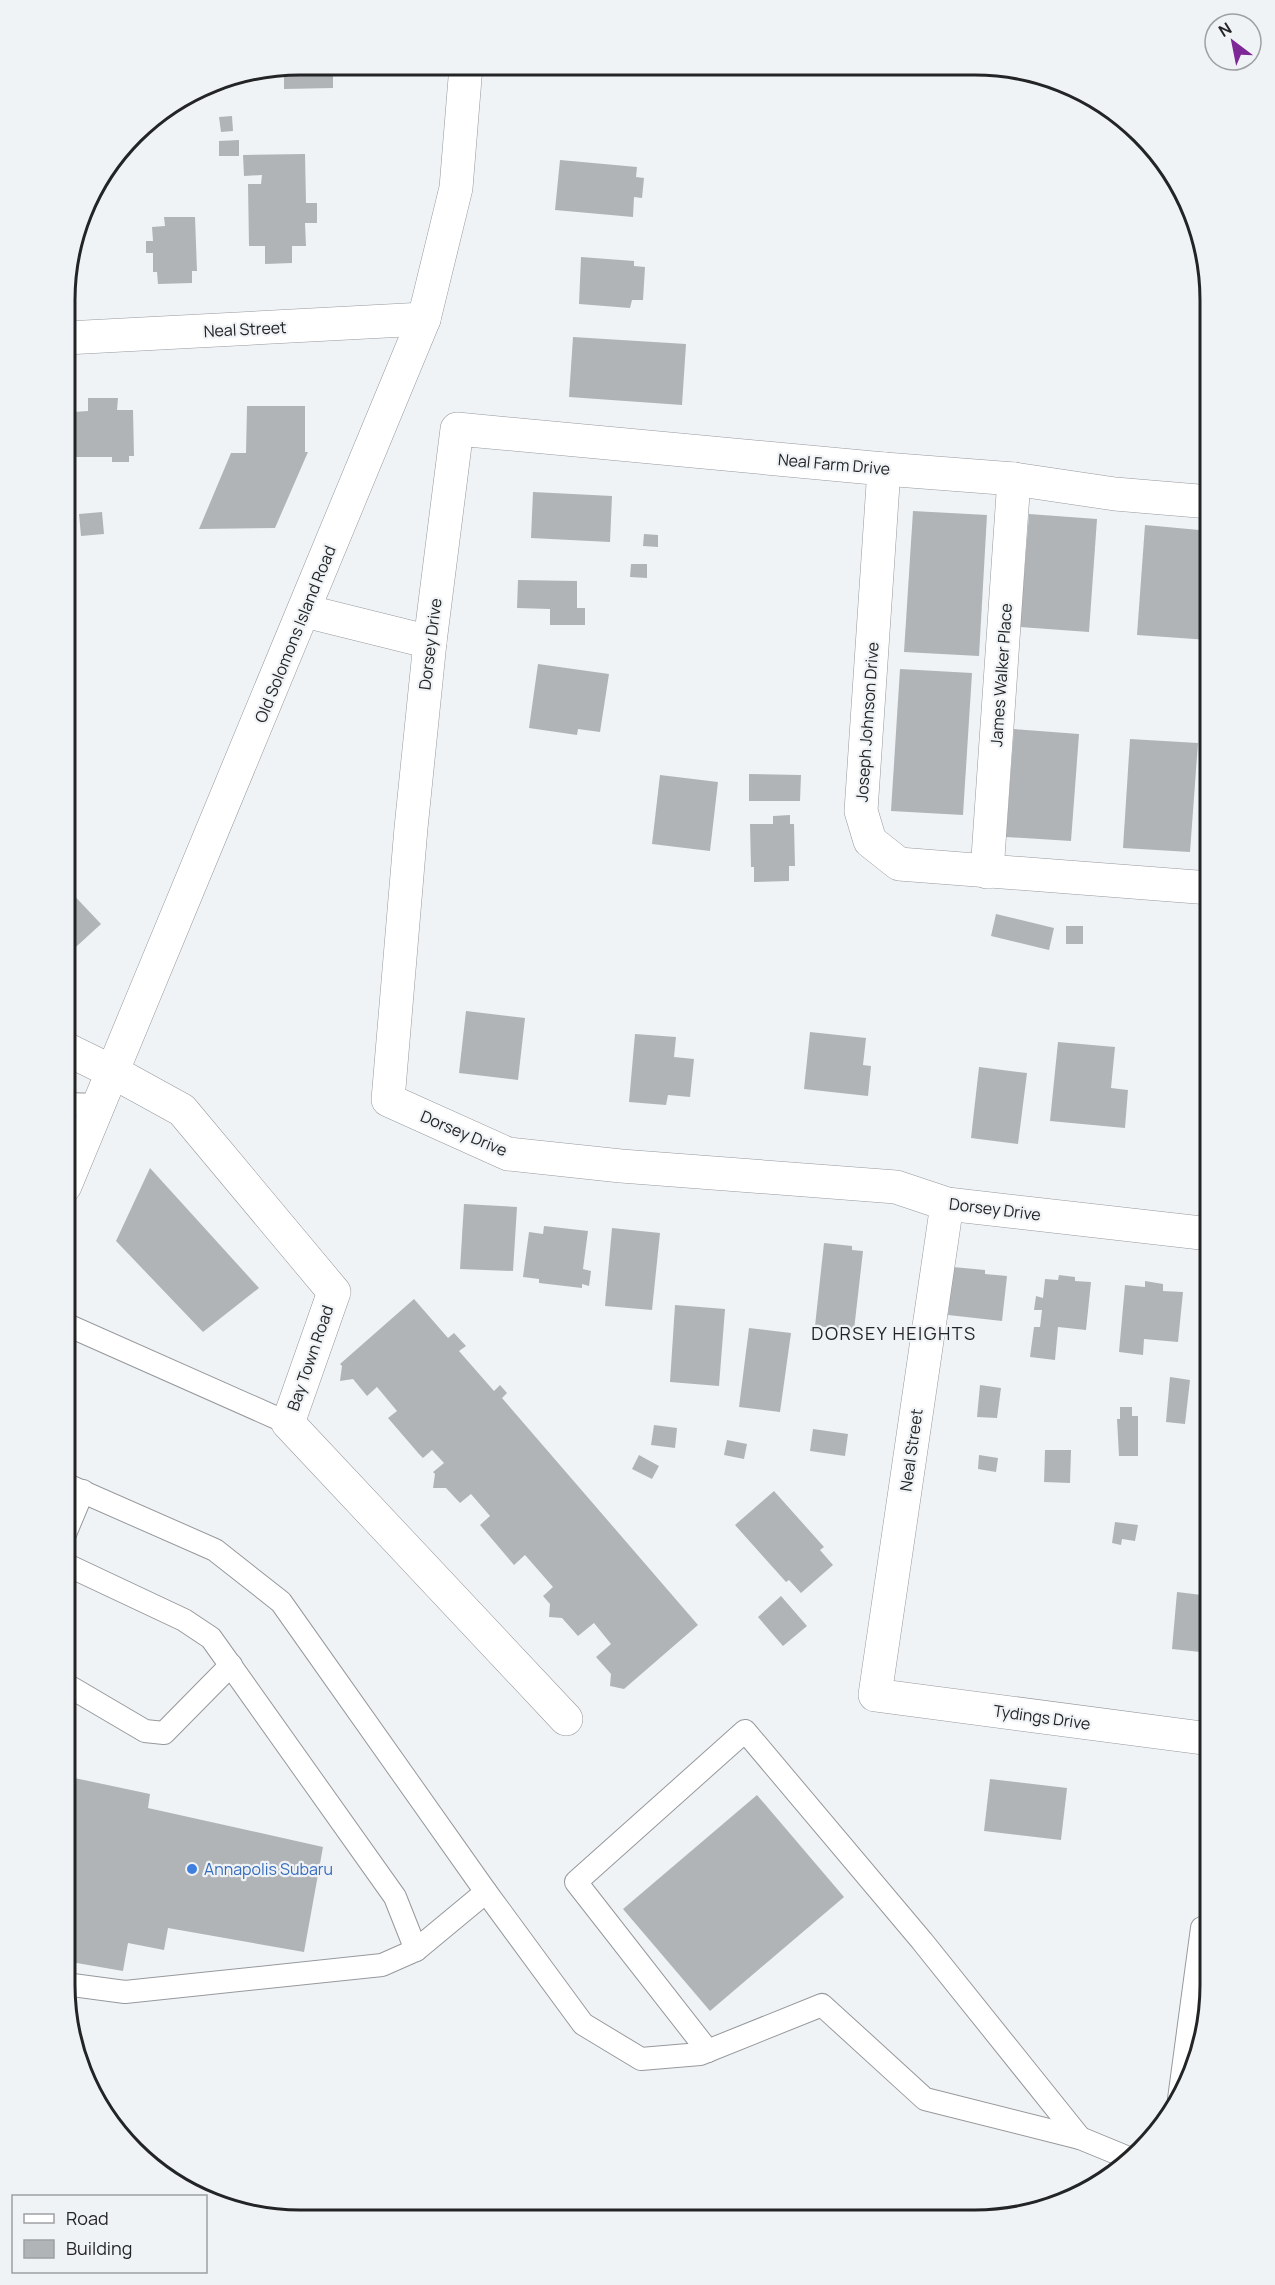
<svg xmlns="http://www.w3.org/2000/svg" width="1275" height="2285" viewBox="0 0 1275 2285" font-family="Manrope,sans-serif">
  <rect width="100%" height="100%" fill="#f0f3f6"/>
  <g fill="#b1b4b7">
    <path d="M300,64L333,65V88L284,89V68Z"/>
    <path d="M232,116L233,131L221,132L219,117Z"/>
    <path d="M239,140V156H219V141Z"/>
    <path d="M305,154L306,203H317V223H305L306,246H292V263L265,264V246H249L248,184H261L262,175L244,176L243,155Z"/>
    <path d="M560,160L637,167L636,177L644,178L642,198L634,197L633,217L555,210Z"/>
    <path d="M164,217H195L197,271H192V283L158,284L157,272H153V253H146V241H153L152,227L165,226Z"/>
    <path d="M581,257L634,261V266L645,267L643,300H632L630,308L579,304Z"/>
    <path d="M573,337L686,344L682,405L569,397Z"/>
    <path d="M88,398H118L117,410H133L134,456H129V462H112V457H73V412L88,411Z"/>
    <path d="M247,406H305V452H308L275,528L199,529L231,453H246Z"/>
    <path d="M533,492L612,496L610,542L531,538Z"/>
    <path d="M913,511L987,515L979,656L904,652Z"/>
    <path d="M102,512L104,534L81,536L79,514Z"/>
    <path d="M1029,514L1097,519L1089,632L1020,627Z"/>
    <path d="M1145,525L1210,531L1209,640L1137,635Z"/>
    <path d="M644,534L658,535V547L643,546Z"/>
    <path d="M631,564H647V578L630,577Z"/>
    <path d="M518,580L577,581V608H585V625H550V609L517,608Z"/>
    <path d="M538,664L609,674L600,732L578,729L577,735L529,728Z"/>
    <path d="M900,669L972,673L963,815L891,811Z"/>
    <path d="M1014,729L1079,734L1071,841L1006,837Z"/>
    <path d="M1130,739L1198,743L1190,852L1123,848Z"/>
    <path d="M749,774L801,775L800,801H749Z"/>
    <path d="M660,775L718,782L710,851L652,844Z"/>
    <path d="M790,815V824H794L795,866H789V881L754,882V867H751L750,824H773V816Z"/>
    <path d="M66,887L101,924L66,956Z"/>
    <path d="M996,914L1054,928L1049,950L991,936Z"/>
    <rect x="1066" y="926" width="17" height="18"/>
    <path d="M466,1011L525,1018L518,1080L459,1073Z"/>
    <path d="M810,1032L866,1038L863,1065L871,1066L868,1096L804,1089Z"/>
    <path d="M635,1034L676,1037L674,1057L694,1059L690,1097L668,1095L666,1105L629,1102Z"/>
    <path d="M1058,1042L1115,1047L1111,1088L1128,1090L1125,1128L1050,1121Z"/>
    <path d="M979,1067L1027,1073L1018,1144L971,1138Z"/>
    <path d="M150,1168L259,1288L203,1332L116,1241Z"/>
    <path d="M464,1204L517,1207L513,1271L460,1269Z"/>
    <path d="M544,1226L588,1231L583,1269L591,1271L589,1286L582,1284V1288L539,1283V1279L523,1277L529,1232L543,1234Z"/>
    <path d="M612,1228L660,1233L652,1310L605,1306Z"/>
    <path d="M824,1243L852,1246V1250L863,1251L854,1330L815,1326Z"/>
    <path d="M953,1267L985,1270V1274L1007,1276L1002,1321L948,1315Z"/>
    <path d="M1059,1275L1075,1277V1281L1091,1282L1086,1330L1058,1327L1055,1360L1030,1357L1034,1327H1040L1042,1310H1034L1036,1296L1043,1298L1045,1279L1058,1280Z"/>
    <path d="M1145,1281L1163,1284V1291L1183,1292L1178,1342L1144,1339L1143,1355L1119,1352L1125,1285L1145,1287Z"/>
    <path d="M414,1299L448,1338L454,1333L466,1346L459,1351L494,1391L500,1385L507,1393L502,1398L698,1625L624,1689L610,1686L611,1674L596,1657L611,1644L594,1623L578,1636L562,1618L549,1617L550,1604L543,1596L553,1587L525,1555L514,1565L480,1525L490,1516L471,1494L460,1503L446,1488H433L435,1474L433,1472L444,1463L432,1450L423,1458L419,1454L388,1418L397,1411L377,1387L367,1396L353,1379L340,1381L342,1366L340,1364Z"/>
    <path d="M675,1305L725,1309L719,1386L670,1382Z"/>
    <path d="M749,1328L791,1333L780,1412L739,1407Z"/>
    <path d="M1170,1377L1190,1380L1185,1424L1166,1422Z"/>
    <path d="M980,1385L1001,1388L997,1418L977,1417Z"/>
    <path d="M1120,1407H1132V1416H1138V1456H1119L1117,1419H1120Z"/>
    <path d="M654,1425L677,1428L675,1448L651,1445Z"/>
    <path d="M813,1429L848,1434L845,1456L810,1451Z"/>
    <path d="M727,1440L747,1444L744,1459L724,1455Z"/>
    <path d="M1045,1450H1071L1070,1483L1044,1482Z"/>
    <path d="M639,1455L659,1466L652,1479L632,1469Z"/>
    <path d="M979,1455L998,1458L996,1472L978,1469Z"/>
    <path d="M774,1491L824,1547L820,1550L833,1565L801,1593L789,1580L786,1582L735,1525Z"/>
    <path d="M1115,1522L1138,1525L1135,1541L1122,1539L1121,1545L1112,1543Z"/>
    <path d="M1177,1592L1210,1596V1653L1172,1649Z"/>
    <path d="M781,1596L807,1626L783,1646L758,1617Z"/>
    <path d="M65,1776L150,1794L148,1808L323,1847L304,1952L168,1928L164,1950L128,1943L123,1971L65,1961Z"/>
    <path d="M990,1779L1067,1788L1061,1840L984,1831Z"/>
    <path d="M757,1795L844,1897L710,2011L623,1909Z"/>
  </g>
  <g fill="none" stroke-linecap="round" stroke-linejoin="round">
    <defs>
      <g id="lane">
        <path d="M66,1104L100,1105"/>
        <path d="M65,1324L288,1423"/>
        <path d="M65,1484L215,1550L281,1602L486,1892L583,2024L641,2059L700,2054L822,2005L925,2099L1080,2138L1131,2159"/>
        <path d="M65,1534L83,1491"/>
        <path d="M65,1564L184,1620L211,1638L395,1897L416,1950"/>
        <path d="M65,1684L145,1731L164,1733L231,1665"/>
        <path d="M65,1984L125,1992L382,1965L416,1950L486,1892"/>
        <path d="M708,2051L576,1882L745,1731L922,1941L1080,2138"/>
        <path d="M1179,2099L1202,1928L1210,1929"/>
      </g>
      <g id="street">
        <path d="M66,338L424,319"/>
        <path d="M884,469L861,811L870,841L899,864L1210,888"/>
        <path d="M305,611L430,642"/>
        <path d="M987,872L1014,479"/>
        <path d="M66,1049L113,1072L182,1110L334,1292L288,1423L566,1719"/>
        <path d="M947,1204L875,1695L1210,1739"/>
        <path d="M1210,1234L947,1204L896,1187L621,1166L508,1154L388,1100L411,828L430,642L457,429L884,469L1014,479L1115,494L1210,502"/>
      </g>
      <path id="secondary" d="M65,1186L424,319L456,188L466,66"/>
    </defs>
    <use href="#lane" stroke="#96999c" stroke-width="24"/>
    <use href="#street" stroke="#96999c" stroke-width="34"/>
    <use href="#secondary" stroke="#96999c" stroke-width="34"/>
    <use href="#lane" stroke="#fff" stroke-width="22"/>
    <use href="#street" stroke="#fff" stroke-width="33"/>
    <use href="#secondary" stroke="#fff" stroke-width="33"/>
  </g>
  <circle fill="#3f7fe0" stroke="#f0f3f6" stroke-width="2" cx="192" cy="1869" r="6"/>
  <g text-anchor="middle" stroke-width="4.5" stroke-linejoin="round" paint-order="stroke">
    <g font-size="16" fill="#222425" stroke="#f0f3f6">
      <text transform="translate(245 329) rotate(-3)" y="6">Neal Street</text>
      <text transform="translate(834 464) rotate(5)" y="6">Neal Farm Drive</text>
      <text transform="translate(295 634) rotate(-68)" y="6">Old Solomons Island Road</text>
      <text transform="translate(430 644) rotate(-83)" y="6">Dorsey Drive</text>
      <text transform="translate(1001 675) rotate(-86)" y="6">James Walker Place</text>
      <text transform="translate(867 722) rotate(-86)" y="6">Joseph Johnson Drive</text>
      <text transform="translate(464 1133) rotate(23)" y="6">Dorsey Drive</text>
      <text transform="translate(995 1209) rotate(7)" y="6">Dorsey Drive</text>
      <text transform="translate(310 1358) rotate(-71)" y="6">Bay Town Road</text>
      <text transform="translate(911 1450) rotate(-82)" y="6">Neal Street</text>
      <text transform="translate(1042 1717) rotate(8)" y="6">Tydings Drive</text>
    </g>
    <g font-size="16" fill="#366cbe" stroke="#f0f3f6" text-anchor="start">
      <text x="204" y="1875">Annapolis Subaru</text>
    </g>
    <g font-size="18" letter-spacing="1.5" fill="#222425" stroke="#f0f3f6">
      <text x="894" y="1340">DORSEY HEIGHTS</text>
    </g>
  </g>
  <path d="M0 0H1275V2285H0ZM300 75H975A225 225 0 0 1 1200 300V1985A225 225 0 0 1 975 2210H300A225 225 0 0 1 75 1985V300A225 225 0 0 1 300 75Z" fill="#f0f3f6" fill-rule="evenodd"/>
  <path fill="none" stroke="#222425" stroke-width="3" d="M300 75H975A225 225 0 0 1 1200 300V1985A225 225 0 0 1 975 2210H300A225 225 0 0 1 75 1985V300A225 225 0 0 1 300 75Z"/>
  <rect x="12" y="2195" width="195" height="78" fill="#f0f3f6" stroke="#9ea0a2" stroke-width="1.5"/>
  <rect x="24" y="2214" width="30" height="9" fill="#ffffff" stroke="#9ea0a2" stroke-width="1.5"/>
  <text x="66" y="2225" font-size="18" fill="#222425">Road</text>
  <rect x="24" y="2240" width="30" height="18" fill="#b1b4b7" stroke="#9ea0a2" stroke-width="1.5"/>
  <text x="66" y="2255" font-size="18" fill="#222425">Building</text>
  <g transform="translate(1233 42) rotate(328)"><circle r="28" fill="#f0f3f6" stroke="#9ea0a2" stroke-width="1.5"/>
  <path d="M0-4.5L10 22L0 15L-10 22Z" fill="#7e2796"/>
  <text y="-9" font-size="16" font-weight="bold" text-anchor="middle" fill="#222425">N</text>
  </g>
</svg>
